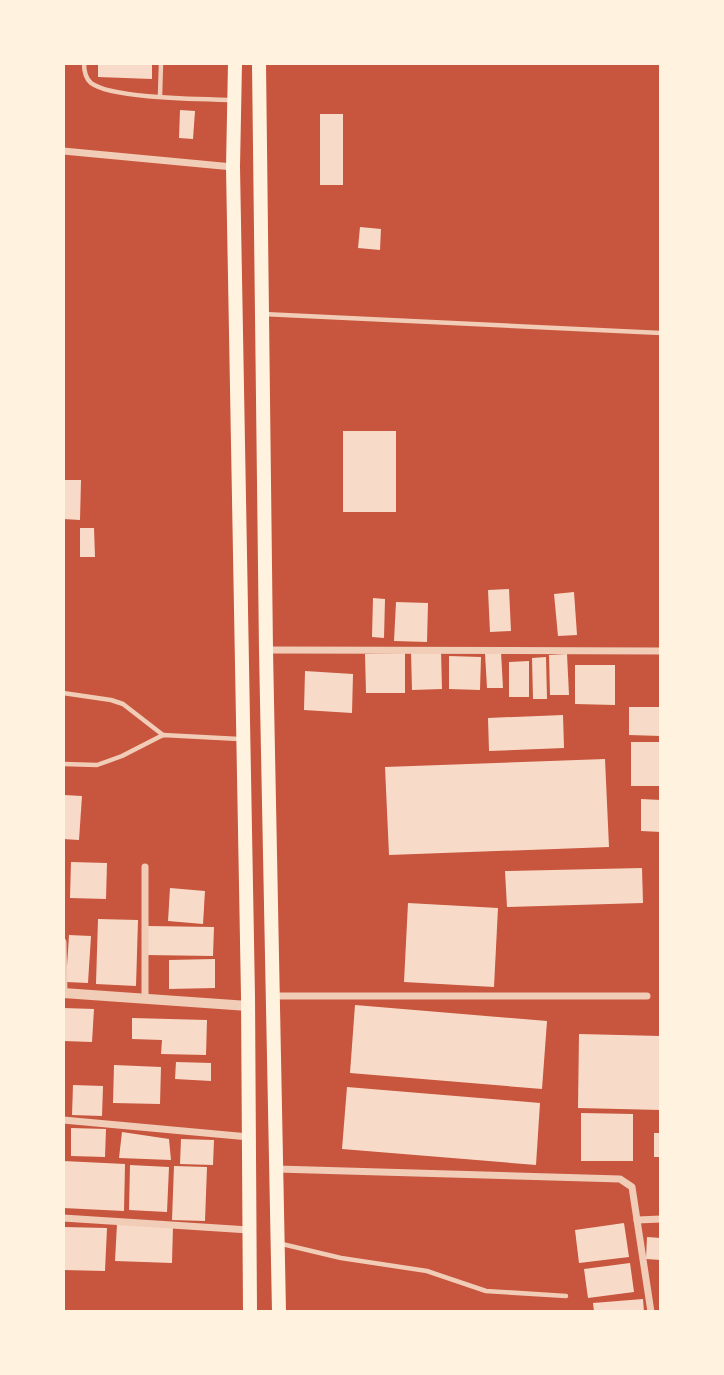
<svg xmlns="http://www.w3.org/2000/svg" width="724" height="1375" viewBox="0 0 724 1375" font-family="Rubik,sans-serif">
  <rect width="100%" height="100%" fill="#c8553d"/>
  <g fill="#f7dbc8">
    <path d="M98,63H152V79L98,77Z"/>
    <path d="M180,110L195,111L193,139L179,138Z"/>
    <rect x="320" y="114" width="23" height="71"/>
    <path d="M360,227L381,229L380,250L358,248Z"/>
    <rect x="343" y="431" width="53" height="81"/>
    <path d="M63,480H81L80,520L63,519Z"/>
    <path d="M80,528H94L95,557H80Z"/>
    <path d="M509,589L511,631L490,632L488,590Z"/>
    <path d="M574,592L577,635L558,636L554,594Z"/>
    <path d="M373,598L385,599L384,638L372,637Z"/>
    <path d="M396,602L428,603L427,642L394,641Z"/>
    <path d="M441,651L442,689L412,690L411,652Z"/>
    <path d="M501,652L503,688H487L485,653Z"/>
    <path d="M405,653V693H366L365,654Z"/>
    <path d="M567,654L569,695H550L549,655Z"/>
    <path d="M449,656L481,657L480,690L449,689Z"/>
    <path d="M546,657L547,699H533L532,658Z"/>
    <path d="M529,661V697H509V662Z"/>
    <path d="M575,665H615V705L575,704Z"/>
    <path d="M305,671L353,674L352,713L304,710Z"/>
    <path d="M629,707H661V736L629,735Z"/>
    <path d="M563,715L564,748L489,751L488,718Z"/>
    <rect x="631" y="742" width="30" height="44"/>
    <path d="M605,759L609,847L389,855L385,767Z"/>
    <path d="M64,795L82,796L79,840L63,839Z"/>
    <path d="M641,799L661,800V832L641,831Z"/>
    <path d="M71,862L107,863L106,899L70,898Z"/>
    <path d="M642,868L643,903L507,907L505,871Z"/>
    <path d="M170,888L205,891L203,924L168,921Z"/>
    <path d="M408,903L498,908L494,987L404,982Z"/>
    <path d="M98,919L138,920L136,986L96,984Z"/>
    <path d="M147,926L214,927L213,956L146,955Z"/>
    <path d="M69,935L91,936L88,983L66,982Z"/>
    <path d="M215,959V988L169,989V960Z"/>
    <path d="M355,1005L547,1021L542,1089L350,1073Z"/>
    <path d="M63,1008L94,1009L92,1042L63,1041Z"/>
    <path d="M132,1018L207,1020L206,1055L161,1054L162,1040L132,1039Z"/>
    <path d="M579,1034L661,1036V1110L578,1108Z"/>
    <path d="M176,1062L211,1063V1081L175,1079Z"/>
    <path d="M114,1065L161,1067L160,1104L113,1103Z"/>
    <path d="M73,1085L103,1086L102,1116L72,1115Z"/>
    <path d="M347,1087L540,1103L536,1165L342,1149Z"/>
    <path d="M581,1113L633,1114V1161H581Z"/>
    <path d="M71,1128L106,1129L105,1157L71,1156Z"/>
    <path d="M122,1132L169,1139L171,1160L119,1158Z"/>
    <rect x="654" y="1133" width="7" height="24"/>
    <path d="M181,1139L214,1140L213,1165L180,1164Z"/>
    <path d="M63,1161L125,1164L124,1211L63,1208Z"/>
    <path d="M130,1165L169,1167L167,1212L129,1210Z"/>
    <path d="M174,1166L207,1167L205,1221L172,1220Z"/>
    <path d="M624,1223L629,1257L579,1263L575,1230Z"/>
    <path d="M117,1224L173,1226L172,1263L115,1261Z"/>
    <path d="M63,1227L107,1228L105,1271L63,1270Z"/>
    <path d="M647,1237L661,1238V1260L646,1259Z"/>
    <path d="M630,1263L634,1292L588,1298L584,1269Z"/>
    <path d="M643,1299L644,1312H594L593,1303Z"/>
  </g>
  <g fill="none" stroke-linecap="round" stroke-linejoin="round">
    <g stroke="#f1ccb7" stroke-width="4.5">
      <path d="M84,63C84,70 85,78 91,83C112,99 204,99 233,100"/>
      <path d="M160,96L161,63"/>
      <path d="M263,314L661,333"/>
      <path d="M63,693L111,700L123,704L163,735"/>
      <path d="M63,764L97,765L122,756L163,735L239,739"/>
      <path d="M282,1244L341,1258L427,1271L486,1291L566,1296"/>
    </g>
    <g stroke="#f1ccb7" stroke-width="7">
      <path d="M63,151L233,167"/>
      <path d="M267,650L661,651"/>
      <path d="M63,942L64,993"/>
      <path d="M273,996H647"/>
      <path d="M145,999V867"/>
      <path d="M63,1120L249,1137"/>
      <path d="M277,1169L620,1179L632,1187L637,1220L661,1219"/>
      <path d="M63,1218L249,1230"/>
      <path d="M637,1220L651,1312"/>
    </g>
    <path stroke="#f1ccb7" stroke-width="10" d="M63,993L248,1006"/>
    <g stroke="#fff3e0" stroke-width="14">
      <path d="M235,63L233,167L248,996L250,1312"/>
      <path d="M259,63L266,650L279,1312"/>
    </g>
  </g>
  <rect width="724" height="1375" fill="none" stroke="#fff3e0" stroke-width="130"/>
</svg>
